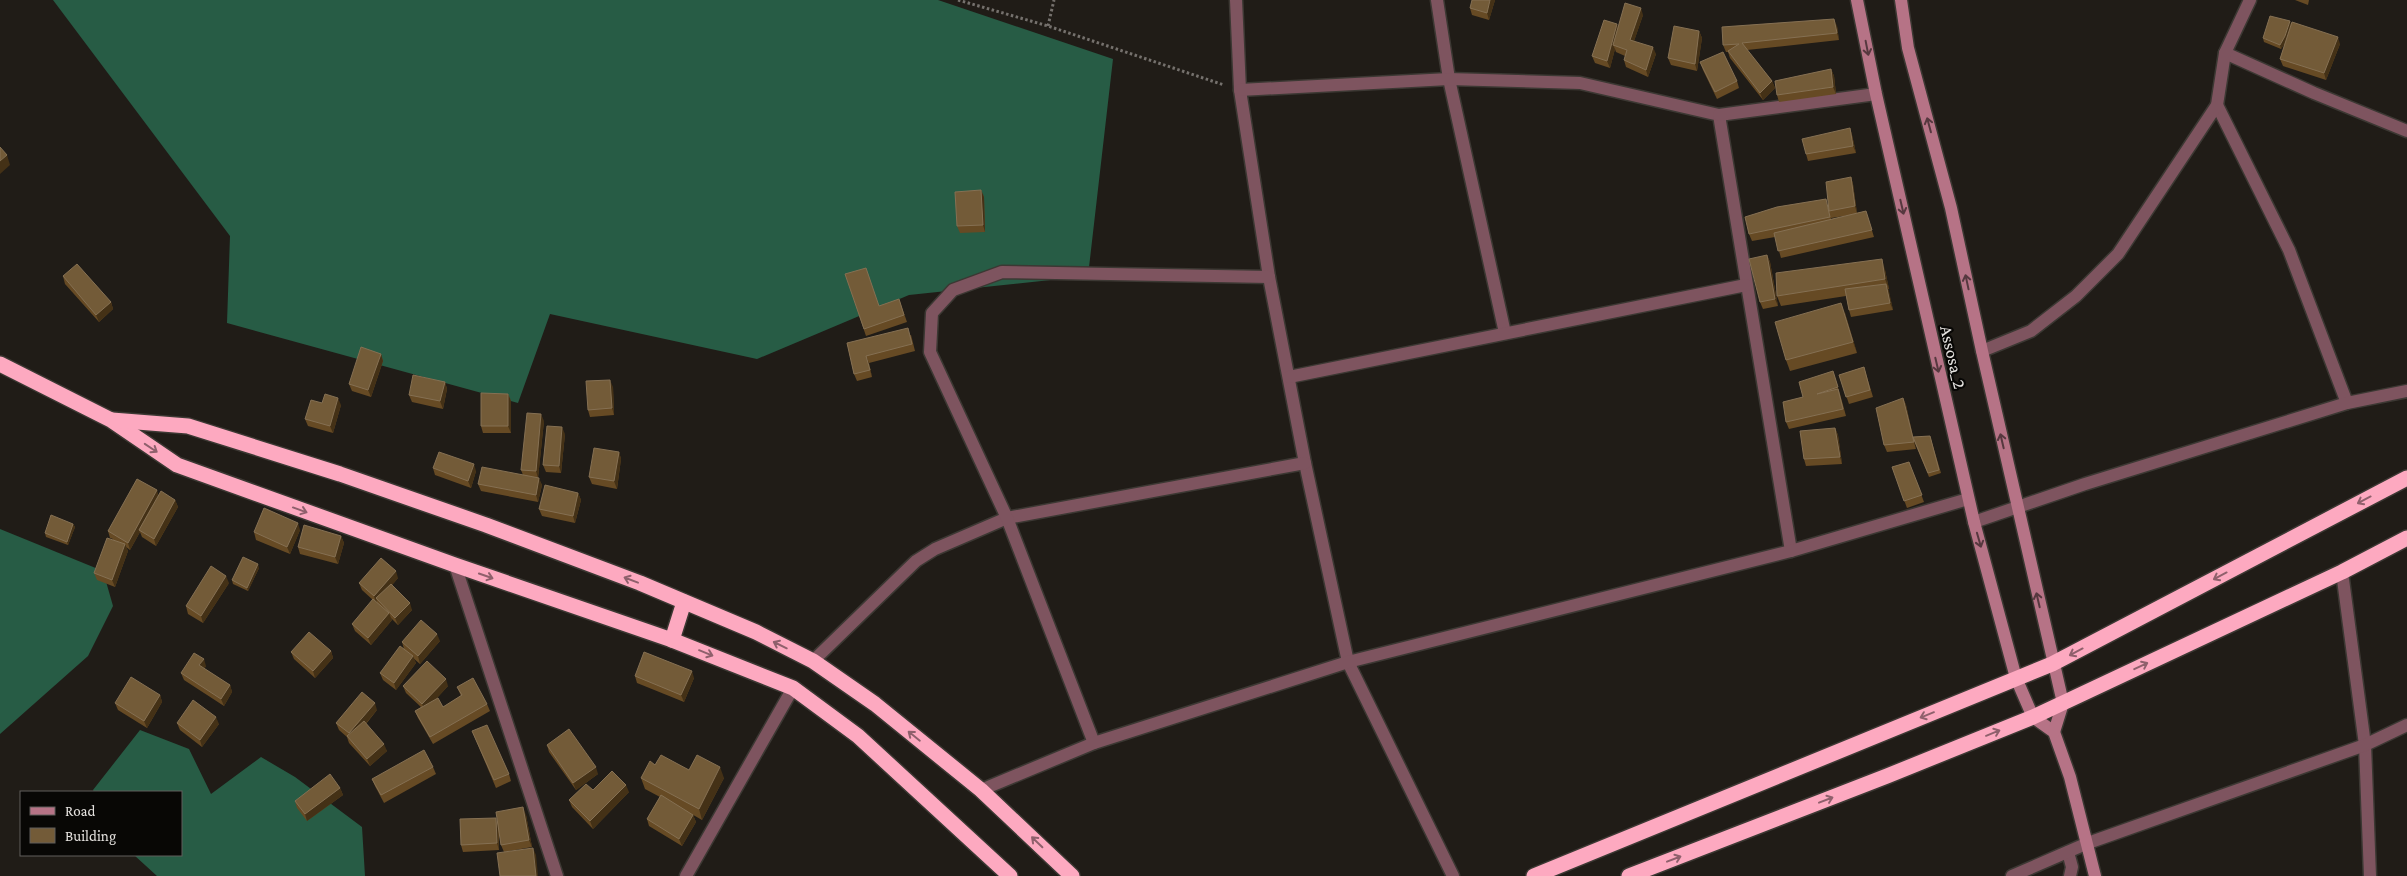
<svg xmlns="http://www.w3.org/2000/svg" width="2407" height="876" viewBox="0 0 2407 876" font-family="'Crimson Pro',serif">
  <rect width="100%" height="100%" fill="#201c17"/>
  <g fill="#275c45">
    <path d="M53,0H938L1113,59L1088,276L909,295L757,359L550,314L518,403L227,323L230,236Z"/>
    <path d="M0,529L103,571L113,606L88,656L0,734Z"/>
    <path d="M140,730L189,749L211,794L261,757L295,777L362,827L365,876H157L134,855H181V792H94L93,790Z"/>
  </g>
  <g fill="none" stroke-linecap="round" stroke-linejoin="round">
    <defs>
      <g id="street">
        <path d="M1236,0L1240,90L1269,277L1305,463L1348,662L1453,876"/>
        <path d="M1437,0L1449,79L1505,333"/>
        <path d="M2225,53L2314,93L2407,131"/>
        <path d="M1240,90L1449,79L1580,83L1719,115L1791,551"/>
        <path d="M2217,105L2289,250L2347,403"/>
        <path d="M1719,115L1876,94"/>
        <path d="M1982,351L2031,331L2076,296L2118,254L2217,105L2225,53L2250,0"/>
        <path d="M1289,377L1746,285"/>
        <path d="M1974,522L2085,484L2347,403L2407,391"/>
        <path d="M455,565L557,876"/>
        <path d="M2342,572L2365,745L2370,876"/>
        <path d="M813,661L916,561L935,549L1007,518L1305,463"/>
        <path d="M1094,743L1007,518L930,352L932,313L953,290L1002,272L1269,277"/>
        <path d="M981,790L1094,743L1348,662L1791,551L1968,499"/>
        <path d="M2068,852L2072,867L2070,876"/>
        <path d="M686,876L793,688"/>
        <path d="M2012,876L2088,843L2365,745L2407,725"/>
      </g>
      <g id="secondary">
        <path d="M1857,0L1876,94L1974,522L2016,678L2033,717L2054,732L2070,777L2095,876"/>
        <path d="M1901,0L1908,48L1951,208L1982,351L2063,703L2054,732"/>
      </g>
      <g id="highway">
        <path d="M0,364L111,420L177,465L455,565L672,640L793,688L858,736L1010,876"/>
        <path d="M112,420L188,426L340,474L486,525L640,583L756,632L813,661L875,704L981,790L1072,876"/>
        <path d="M672,640L684,602"/>
        <path d="M1534,876L2052,664L2407,478"/>
        <path d="M1629,876L1887,776L2033,717L2342,572L2407,538"/>
      </g>
    </defs>
    <use href="#street" stroke="#3c3833" stroke-width="15"/>
    <use href="#secondary" stroke="#3c3833" stroke-width="15"/>
    <use href="#highway" stroke="#3c3833" stroke-width="18"/>
    <g stroke="#75716d" stroke-width="3" stroke-dasharray="2.5 2.5" stroke-linecap="butt">
      <path d="M958,0L1048,26L1224,85"/>
      <path d="M1048,26L1054,0"/>
    </g>
    <use href="#street" stroke="#7e545f" stroke-width="12"/>
    <use href="#secondary" stroke="#b67386" stroke-width="12"/>
    <use href="#highway" stroke="#fda9c0" stroke-width="15"/>
  </g>
  <g fill="#664a24" fill-rule="evenodd">
    <path d="M1495,0L1489,20L1472,15L1470,8Z"/>
    <path d="M2295,0H2309L2308,5Z"/>
    <path d="M1643,15L1634,41L1656,54L1648,77L1626,67L1624,60L1625,56L1616,52L1615,49L1610,68L1595,63L1592,56L1618,26Z"/>
    <path d="M2291,24L2340,44L2326,80L2283,66L2280,59L2285,43L2281,49L2264,42L2263,38Z"/>
    <path d="M1837,26L1839,40L1747,50L1772,81L1775,88L1763,100L1730,58L1728,52H1726L1723,45Z"/>
    <path d="M1699,31L1702,38L1697,71L1671,65L1668,58Z"/>
    <path d="M1700,62L1737,81L1739,88L1717,99L1703,70Z"/>
    <path d="M1831,69L1834,76L1836,94L1779,102L1777,95Z"/>
    <path d="M1850,128L1852,135L1856,153L1808,161L1806,154Z"/>
    <path d="M1851,177L1853,184L1857,213L1866,211L1874,237L1781,258L1775,237L1752,241L1749,234L1828,208ZM1851,215L1831,219V216V218Z"/>
    <path d="M981,190L984,197L985,232L960,233L957,226Z"/>
    <path d="M1767,255L1770,262L1778,306L1763,309L1760,302Z"/>
    <path d="M1885,270L1889,289H1888L1893,310L1851,317L1849,310L1846,296L1781,306L1777,296Z"/>
    <path d="M845,274L879,306L899,299L907,322L866,336Z"/>
    <path d="M63,276L111,302L113,309L99,322L65,284Z"/>
    <path d="M1845,313L1857,353L1790,371L1786,360Z"/>
    <path d="M911,335L915,351L869,363L872,377L857,381L854,374L847,343Z"/>
    <path d="M381,354L383,361L371,397L352,391L349,384Z"/>
    <path d="M1864,367L1873,397L1849,404L1839,375Z"/>
    <path d="M1833,371L1840,394L1846,416L1789,429L1786,422L1803,397Z"/>
    <path d="M445,382L447,389L443,409L412,402L409,395Z"/>
    <path d="M613,387L614,415L590,417L588,410Z"/>
    <path d="M508,394L511,401V433H483L481,426Z"/>
    <path d="M1903,398L1906,405L1913,437L1930,436L1941,473L1929,477L1914,441L1916,449L1887,452L1884,445Z"/>
    <path d="M322,403L341,405L333,433L308,426L305,419Z"/>
    <path d="M544,421L538,478L542,485L538,502L481,491L478,484L523,475L521,470Z"/>
    <path d="M1835,428L1838,435L1842,464L1806,466L1804,459Z"/>
    <path d="M565,434L561,473L546,472L543,465Z"/>
    <path d="M619,452L621,459L617,489L592,484L589,477Z"/>
    <path d="M1909,462L1924,502L1907,508L1892,467Z"/>
    <path d="M433,468L476,471L471,488L435,475Z"/>
    <path d="M578,493L581,500L575,523L542,516L539,509Z"/>
    <path d="M159,495L175,500L178,507L156,546L142,537L140,532L130,550L126,547L128,551L115,587L97,580L94,573L113,539L110,538L108,531Z"/>
    <path d="M73,524L75,527L68,545L46,537L45,533Z"/>
    <path d="M300,530L290,554L256,540L254,532Z"/>
    <path d="M341,536L344,543L338,564L300,554L298,547Z"/>
    <path d="M259,568L248,591L233,584L232,580Z"/>
    <path d="M398,578L392,585L412,610L398,625L391,618L392,620L371,645L355,631L352,624L373,600L362,590L359,583Z"/>
    <path d="M229,583L203,623L188,614L186,606Z"/>
    <path d="M440,641L420,664L413,658L416,663L396,690L383,680L380,673L404,649L402,642Z"/>
    <path d="M331,651L333,658L315,678L294,659L291,652Z"/>
    <path d="M206,666L204,669L230,685L232,692L224,706L184,680L181,673Z"/>
    <path d="M635,676L694,678L684,702L637,683Z"/>
    <path d="M403,686H448L436,699L443,707L461,696L457,687L487,704L490,711L433,744L418,718L415,711L421,707L406,693Z"/>
    <path d="M160,695L162,702L147,728L118,710L115,703Z"/>
    <path d="M377,710L366,724L387,751L370,766L349,743L347,737L339,730L336,723Z"/>
    <path d="M177,723L219,724L202,747L180,730Z"/>
    <path d="M472,731L509,774L511,781L496,788Z"/>
    <path d="M547,745L598,774L576,790L549,752Z"/>
    <path d="M655,765L689,770L724,778L702,820L688,812L693,815L696,822L682,846L649,826L647,819L660,797L645,789L641,778Z"/>
    <path d="M433,767L436,774L384,803L375,786L372,779Z"/>
    <path d="M340,788L343,795L307,821L297,808L295,801Z"/>
    <path d="M593,790L629,792L593,829L572,807L569,800Z"/>
    <path d="M526,815L532,847L504,852L501,845L499,829V850L463,852L461,845L497,822Z"/>
  </g>
  <g fill="#443116">
    <path d="M1490,0H1495L1489,20L1487,13Z"/>
    <path d="M1641,8L1643,15L1632,47L1630,40Z"/>
    <path d="M1834,19L1837,26L1839,40L1837,33Z"/>
    <path d="M2290,21L2291,25L2287,40L2281,49L2280,45Z"/>
    <path d="M1617,24L1620,31L1613,45L1615,49L1610,68L1607,61Z"/>
    <path d="M1699,31L1702,38L1697,71L1695,64Z"/>
    <path d="M2338,37L2340,44L2326,80L2324,73Z"/>
    <path d="M1653,47L1656,54L1648,77L1646,70Z"/>
    <path d="M1831,69L1834,76L1836,94L1833,87Z"/>
    <path d="M1772,81L1775,88L1763,100L1760,93Z"/>
    <path d="M1850,128L1852,135L1856,153L1853,146Z"/>
    <path d="M7,155L10,165L0,174V161Z"/>
    <path d="M1851,177L1853,184L1857,214L1855,206Z"/>
    <path d="M981,190L984,197L985,232L983,225Z"/>
    <path d="M1767,255L1770,262L1778,306L1775,299Z"/>
    <path d="M1882,259L1885,270L1889,289L1885,279Z"/>
    <path d="M1886,284L1889,291L1893,310L1890,303Z"/>
    <path d="M111,302L113,309L99,322L96,315Z"/>
    <path d="M1841,303L1845,313L1857,353L1853,342Z"/>
    <path d="M381,354L383,361L371,397L368,390Z"/>
    <path d="M866,356L869,363L872,377Z"/>
    <path d="M610,380L613,387L614,415L612,408Z"/>
    <path d="M445,382L447,389L443,409L440,401Z"/>
    <path d="M508,394L511,401V433L508,426Z"/>
    <path d="M338,398L341,405L333,433L330,426Z"/>
    <path d="M1903,398L1906,405L1916,449L1914,442Z"/>
    <path d="M541,414L544,421L538,478L536,471Z"/>
    <path d="M562,427L565,434L561,473L559,466Z"/>
    <path d="M1835,428L1838,435L1842,464L1840,457Z"/>
    <path d="M619,452L621,459L617,489L614,481Z"/>
    <path d="M474,464L476,471L471,488L468,481Z"/>
    <path d="M539,478L542,485L538,502L536,495Z"/>
    <path d="M157,490L159,497L139,530L140,532L130,550L128,543Z"/>
    <path d="M578,493L581,500L575,523L573,516Z"/>
    <path d="M175,500L178,507L156,546L154,539Z"/>
    <path d="M298,523L300,530L290,554L287,547Z"/>
    <path d="M73,524L75,527L68,545L67,542Z"/>
    <path d="M341,536L344,543L338,564L335,557Z"/>
    <path d="M125,544L128,551L115,587L112,580Z"/>
    <path d="M258,564L259,568L248,591L247,588Z"/>
    <path d="M396,571L398,578L379,601L376,598L377,602L376,603L374,596Z"/>
    <path d="M226,576L229,583L203,623L201,616Z"/>
    <path d="M410,603L412,610L398,625L395,618Z"/>
    <path d="M389,613L392,620L371,645L368,638Z"/>
    <path d="M437,634L440,641L420,664L418,656Z"/>
    <path d="M331,651L333,658L315,678L313,671Z"/>
    <path d="M413,656L416,663L396,690L394,683Z"/>
    <path d="M204,659L206,666L202,672L199,665Z"/>
    <path d="M692,671L694,678L684,702L681,695Z"/>
    <path d="M446,679L448,686L425,711L422,704Z"/>
    <path d="M230,685L232,692L224,706L221,699Z"/>
    <path d="M160,695L162,702L147,728L144,721Z"/>
    <path d="M375,703L377,710L351,741L349,733Z"/>
    <path d="M216,717L219,724L202,747L200,740Z"/>
    <path d="M384,744L387,751L370,766L367,759Z"/>
    <path d="M596,767L598,774L576,790L573,783Z"/>
    <path d="M720,767L724,778L702,820L699,809Z"/>
    <path d="M626,785L629,792L593,829L590,821Z"/>
    <path d="M340,788L343,795L307,821L305,814Z"/>
    <path d="M523,807L526,815L532,847L529,840Z"/>
    <path d="M693,815L696,822L682,846L679,839Z"/>
    <path d="M496,818L498,825L499,850L497,843Z"/>
    <path d="M533,848L536,855L538,876H536Z"/>
  </g>
  <g fill="#735b38" stroke="#857053">
    <path d="M1472,0H1490L1487,13L1470,8Z"/>
    <path d="M1625,3L1641,8L1630,40L1653,47L1646,70L1624,60L1627,50L1613,45Z"/>
    <path d="M2270,16L2290,21L2285,36L2280,45L2263,38Z"/>
    <path d="M1834,19L1837,33L1742,43L1772,81L1760,93L1728,51L1739,44L1723,45L1722,27Z"/>
    <path d="M1604,20L1617,24L1607,61L1592,56Z"/>
    <path d="M2292,22L2338,37L2324,73L2280,59Z"/>
    <path d="M1674,26L1699,31L1695,64L1668,58Z"/>
    <path d="M1723,52L1737,81L1715,92L1700,62Z"/>
    <path d="M1831,69L1833,87L1777,95L1775,81Z"/>
    <path d="M1850,128L1853,146L1806,154L1802,139Z"/>
    <path d="M0,147L7,155L0,161Z"/>
    <path d="M1851,177L1855,206L1829,211L1826,182Z"/>
    <path d="M981,190L983,225L957,226L955,192Z"/>
    <path d="M1826,199L1830,217L1749,234L1745,217L1777,207Z"/>
    <path d="M1866,211L1872,230L1778,251L1774,233Z"/>
    <path d="M1767,255L1775,299L1760,302L1749,259Z"/>
    <path d="M1882,259L1885,279L1777,296L1776,273Z"/>
    <path d="M77,264L111,302L96,315L63,276Z"/>
    <path d="M866,268L879,306L899,299L904,315L864,329L845,274Z"/>
    <path d="M1886,284L1890,303L1849,310L1845,289Z"/>
    <path d="M1841,303L1853,342L1786,360L1775,322Z"/>
    <path d="M908,328L912,344L866,356L870,370L854,374L847,343Z"/>
    <path d="M361,347L381,354L368,390L349,384Z"/>
    <path d="M1864,367L1870,390L1846,397L1839,375Z"/>
    <path d="M1833,371L1838,387L1817,394L1838,389L1843,409L1786,422L1783,402L1803,397L1799,382Z"/>
    <path d="M413,375L445,382L440,401L409,395Z"/>
    <path d="M610,380L612,408L588,410L586,381Z"/>
    <path d="M481,393L508,394V426H481Z"/>
    <path d="M325,394L338,398L330,426L305,419L311,400L322,403Z"/>
    <path d="M1903,398L1914,442L1884,445L1876,408Z"/>
    <path d="M527,413L541,414L536,471L521,470Z"/>
    <path d="M547,426L562,427L559,466L543,465Z"/>
    <path d="M1835,428L1840,457L1804,459L1800,431Z"/>
    <path d="M1930,436L1939,470L1928,473L1913,437Z"/>
    <path d="M594,448L619,452L614,481L589,477Z"/>
    <path d="M439,452L474,464L468,481L433,468Z"/>
    <path d="M1909,462L1922,495L1904,501L1892,467Z"/>
    <path d="M482,467L539,478L536,495L478,484Z"/>
    <path d="M137,479L157,490L128,543L108,531Z"/>
    <path d="M545,485L578,493L573,516L539,509Z"/>
    <path d="M161,491L175,500L154,539L139,530Z"/>
    <path d="M264,508L298,523L287,547L254,532Z"/>
    <path d="M51,515L73,524L67,542L45,533Z"/>
    <path d="M304,525L341,536L335,557L298,547Z"/>
    <path d="M107,538L125,544L112,580L94,573Z"/>
    <path d="M243,557L258,564L247,588L232,580Z"/>
    <path d="M381,558L396,571L374,596L359,583Z"/>
    <path d="M211,566L226,576L201,616L186,606Z"/>
    <path d="M391,584L410,603L395,618L376,598Z"/>
    <path d="M373,599L389,613L368,638L352,624Z"/>
    <path d="M421,620L437,634L418,656L402,642Z"/>
    <path d="M309,632L331,651L313,671L291,652Z"/>
    <path d="M400,646L413,656L394,683L380,673Z"/>
    <path d="M644,652L692,671L681,695L635,676Z"/>
    <path d="M194,653L204,659L199,665L230,685L221,699L181,673Z"/>
    <path d="M427,661L446,679L422,704L403,686Z"/>
    <path d="M131,677L160,695L144,721L115,703Z"/>
    <path d="M473,678L487,704L430,737L415,711L438,698L443,707L462,695L457,687Z"/>
    <path d="M362,692L375,703L349,733L336,723Z"/>
    <path d="M193,700L216,717L200,740L177,723Z"/>
    <path d="M364,721L384,744L367,759L347,736Z"/>
    <path d="M487,725L509,774L494,780L472,731Z"/>
    <path d="M569,729L596,767L573,783L547,745Z"/>
    <path d="M424,750L433,767L381,795L372,779Z"/>
    <path d="M661,755L689,770L697,755L720,767L699,809L641,778L650,761L655,765Z"/>
    <path d="M612,771L626,785L590,821L569,800L586,784L593,790Z"/>
    <path d="M330,774L340,788L305,814L295,801Z"/>
    <path d="M661,795L693,815L679,839L647,819Z"/>
    <path d="M523,807L529,840L501,845L496,812Z"/>
    <path d="M496,818L497,843L461,845L460,819Z"/>
    <path d="M533,848L536,876H500L497,853Z"/>
  </g>
  <defs><path id="oneway-shaft" d="M-6 0H5M1.5-3L5.5 0L1.5 3" fill="none" stroke-width="1.6" stroke-linecap="round" stroke-linejoin="round" transform="scale(1.25)"/></defs>
  <g stroke="#56383f">
    <use href="#oneway-shaft" transform="translate(1867 48) rotate(79)"/>
    <use href="#oneway-shaft" transform="translate(1929 125) rotate(-105)"/>
    <use href="#oneway-shaft" transform="translate(1902 207) rotate(77)"/>
    <use href="#oneway-shaft" transform="translate(1967 282) rotate(-102)"/>
    <use href="#oneway-shaft" transform="translate(1937 365) rotate(77)"/>
    <use href="#oneway-shaft" transform="translate(2002 441) rotate(-103)"/>
    <use href="#oneway-shaft" transform="translate(1979 540) rotate(74)"/>
    <use href="#oneway-shaft" transform="translate(2038 600) rotate(-103)"/>
  </g>
  <g stroke="#8f606c">
    <use href="#oneway-shaft" transform="translate(151 448) rotate(34)"/>
    <use href="#oneway-shaft" transform="translate(2364 500) rotate(152)"/>
    <use href="#oneway-shaft" transform="translate(300 510) rotate(20)"/>
    <use href="#oneway-shaft" transform="translate(486 576) rotate(19)"/>
    <use href="#oneway-shaft" transform="translate(2220 576) rotate(152)"/>
    <use href="#oneway-shaft" transform="translate(631 580) rotate(-159)"/>
    <use href="#oneway-shaft" transform="translate(780 645) rotate(-154)"/>
    <use href="#oneway-shaft" transform="translate(2076 652) rotate(152)"/>
    <use href="#oneway-shaft" transform="translate(706 653) rotate(22)"/>
    <use href="#oneway-shaft" transform="translate(2141 666) rotate(-25)"/>
    <use href="#oneway-shaft" transform="translate(1927 715) rotate(158)"/>
    <use href="#oneway-shaft" transform="translate(1993 733) rotate(-22)"/>
    <use href="#oneway-shaft" transform="translate(914 736) rotate(-141)"/>
    <use href="#oneway-shaft" transform="translate(1826 800) rotate(-21)"/>
    <use href="#oneway-shaft" transform="translate(1037 842) rotate(-136)"/>
    <use href="#oneway-shaft" transform="translate(1674 859) rotate(-21)"/>
  </g>
  <g text-anchor="middle" stroke-width="4.5" stroke-linejoin="round" paint-order="stroke">
    <g font-size="18" fill="#e6e3e0" stroke="#080705">
      <text transform="translate(1953 357) rotate(77)" y="6">Assosa_2</text>
    </g>
  </g>
  <rect x="20" y="791" width="162" height="65" fill="#080705" stroke="#615f5d"/>
  <rect x="30" y="807" width="25" height="8" fill="#b67386" stroke="#615f5d"/>
  <text x="65" y="816" font-size="15" fill="#e6e3e0">Road</text>
  <rect x="30" y="828" width="25" height="15" fill="#735b38" stroke="#615f5d"/>
  <text x="65" y="841" font-size="15" fill="#e6e3e0">Building</text>
</svg>
